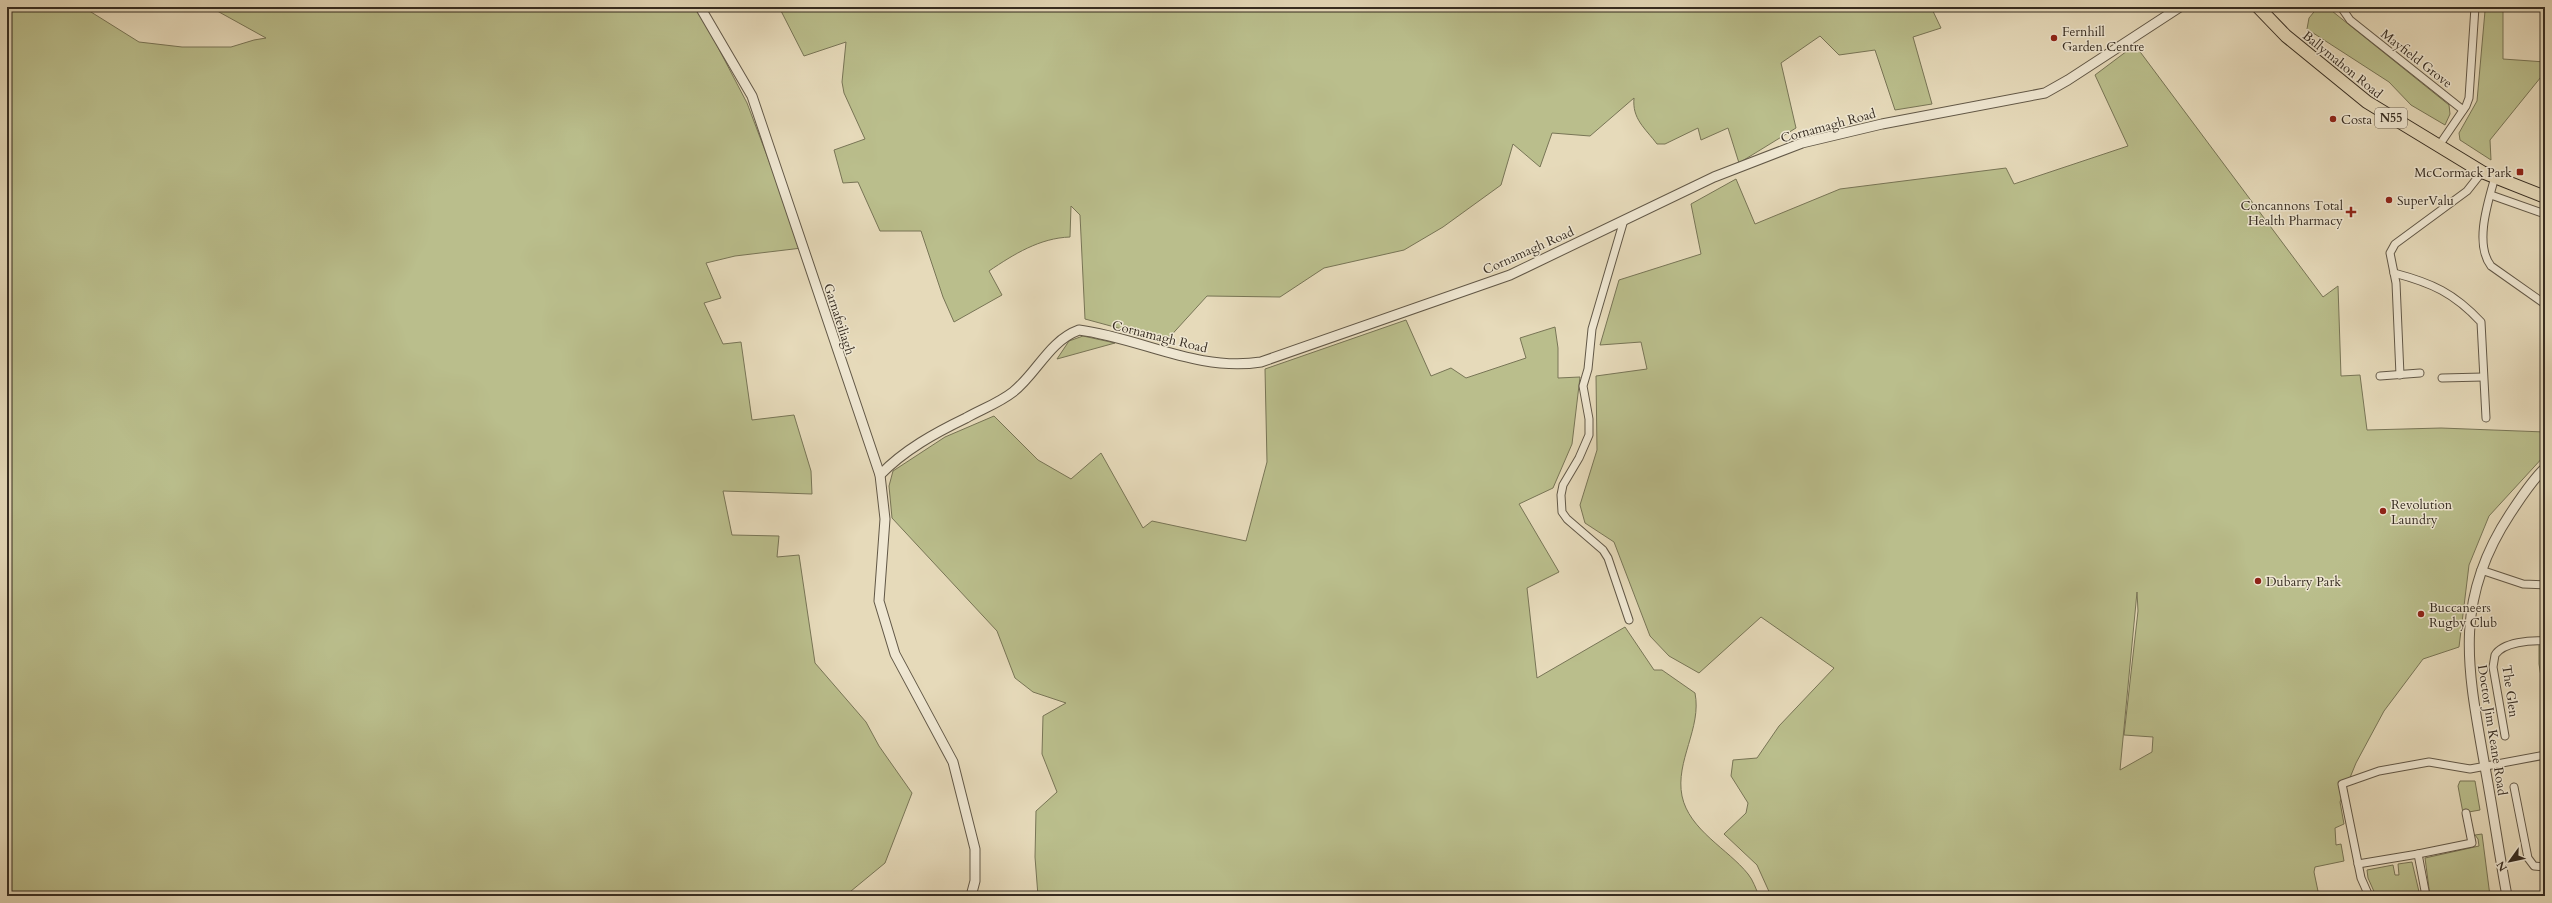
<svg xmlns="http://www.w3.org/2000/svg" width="2552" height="903" viewBox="0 0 2552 903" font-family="Cardo,serif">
  <rect width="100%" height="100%" fill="#e6daba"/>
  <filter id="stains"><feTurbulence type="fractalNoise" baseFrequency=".005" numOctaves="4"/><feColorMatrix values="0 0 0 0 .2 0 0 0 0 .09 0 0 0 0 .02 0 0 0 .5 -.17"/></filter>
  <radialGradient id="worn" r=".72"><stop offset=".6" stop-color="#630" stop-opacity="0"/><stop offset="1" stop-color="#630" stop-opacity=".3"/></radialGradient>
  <g fill="#babe8c" stroke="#787556" fill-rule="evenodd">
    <path d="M7,7H83L139,42L182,47H231L254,40L266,38L210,7H697L747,103L802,248L735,256L706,263L721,298L704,303L723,344L741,342L752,420L794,415L811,471L812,494L723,491L732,535L779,536L777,557L799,555L815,663L866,722L879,746L912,793L885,863L845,896H7Z"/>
    <path d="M779,7H1931L1941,28L1913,37L1932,104L1895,110L1875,50L1839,55L1820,36L1781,63L1796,128L1739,163L1728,128L1701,140L1698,128L1665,144H1657C1645,128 1632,119 1634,98L1590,136L1552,133L1540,167L1513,144L1501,185L1443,227L1404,250L1324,268L1280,297L1207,296L1166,341L1085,319L1080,215L1071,206L1070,237C1040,238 1014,254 989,271L1002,295L954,322L943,297L921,231H880L858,182L843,183L834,150L865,139L844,93L842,82L846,42L804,56Z"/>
    <path d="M2318,7H2327L2449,105L2450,114L2445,125L2411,105L2389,82L2307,29L2309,18Z"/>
    <path d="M2485,11H2503V59L2545,62V72L2490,140L2491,160L2460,140L2459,133L2477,101Z"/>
    <path d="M2135,45L2323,297L2338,286L2341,376L2360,375L2367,430L2441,428L2545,432V455L2489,516L2469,565L2459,647L2423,659L2384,711L2356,763L2340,802L2344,824L2335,828L2336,845L2341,844L2344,861L2315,867L2314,872L2319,896H1771L1757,865L1724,834L1746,813L1748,803L1731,776L1733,760L1757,758L1779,726L1834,668L1761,617L1699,673L1669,656L1650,636L1614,542L1585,523L1580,505L1597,450L1596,376L1647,369L1641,342L1600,345L1619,280L1701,254L1691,204L1736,179L1755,224L1840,189L2006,168L2014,184L2128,146L2095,75ZM2137,592L2138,611L2124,735L2153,737L2152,752L2120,770Z"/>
    <path d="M1406,320L1431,376L1451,368L1466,378L1526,358L1520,338L1555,327L1558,348V378L1580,377L1572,444L1553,488L1519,504L1559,572L1527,588L1537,678L1625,627L1654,670H1662L1695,693C1702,728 1675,761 1682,796C1689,830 1728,849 1748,874C1753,880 1756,889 1759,896H1038L1035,857L1036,811L1057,792L1042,754L1043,716L1066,703L1033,692L1015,678L997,631L892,518L889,486L893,471L945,437L994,416L1038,460L1071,479L1101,453L1143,528L1152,521L1246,541L1267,462L1265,369Z"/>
    <path d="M1083,336L1115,343L1057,359L1069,341Z"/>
    <path d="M2539,642L2545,644V702L2539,664Z"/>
    <path d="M2460,781H2475L2480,810L2463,813L2458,786Z"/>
    <path d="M2482,834L2490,896H2430L2425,858L2479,846L2478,839L2475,835Z"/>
    <path d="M2412,862L2420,896H2376L2368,878L2367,870L2393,865L2395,875H2399L2398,864Z"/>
  </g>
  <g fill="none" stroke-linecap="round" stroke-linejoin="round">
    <defs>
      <g id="minor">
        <path d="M2341,7L2350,20L2463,110"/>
        <path d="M2438,147L2466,106L2469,98L2475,7"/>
        <path d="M2495,177C2488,202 2474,244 2491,266L2545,304"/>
        <path d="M2491,195L2545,214"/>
        <path d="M1624,220L1592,329L1588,369L1583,386L1589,419V435L1579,458L1563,485L1561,495L1562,512L1567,519L1603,550L1608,558L1629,620"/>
        <path d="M2394,273C2432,283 2454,293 2481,322L2486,418"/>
        <path d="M2400,375L2396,283L2390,253L2395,244L2467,191L2482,172"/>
        <path d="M2380,376L2420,373"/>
        <path d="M2442,378L2483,377"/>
        <path d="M2481,570L2523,584L2545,585"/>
        <path d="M2505,736L2493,667L2495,655C2503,642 2531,640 2545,641"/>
        <path d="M2514,787L2528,858L2534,866L2545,867"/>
        <path d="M2418,854L2472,843L2466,813"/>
        <path d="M2358,864L2418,854L2426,896"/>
        <path d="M2369,896L2361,878L2342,784L2379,771L2429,762L2470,769L2545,755"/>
      </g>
      <g id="tertiary">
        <path d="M700,7L752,96L880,475L885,519L879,601L895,654L953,762L975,849V881L971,896"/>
        <path d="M880,475C904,450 935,433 966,418C982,409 999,403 1013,392C1037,373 1049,341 1079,330C1141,338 1197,372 1261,362L1510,275L1714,177L1802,143L1882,124L2045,93L2068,80L2180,7"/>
        <path d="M2507,896C2499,853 2493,810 2485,767C2468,670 2452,602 2510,514C2520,499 2532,480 2545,468"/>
      </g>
      <path id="primary" d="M2258,7L2286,36L2367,102L2482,172L2545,197"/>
    </defs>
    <use href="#minor" stroke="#625847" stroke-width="9"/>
    <use href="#tertiary" stroke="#625847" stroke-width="11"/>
    <use href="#primary" stroke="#362c21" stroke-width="14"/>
    <use href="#minor" stroke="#efe7d2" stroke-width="7"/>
    <use href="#tertiary" stroke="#efe7d2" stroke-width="9"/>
    <use href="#primary" stroke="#e6daba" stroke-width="12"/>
  </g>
  <g fill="#8f2418" stroke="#efe7d2" stroke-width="1.5">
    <circle cx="2054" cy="38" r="4"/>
    <circle cx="2333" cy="119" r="4"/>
    <rect x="2516" y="168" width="8" height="8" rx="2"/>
    <circle cx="2389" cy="200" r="4"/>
    <path d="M2349 206h4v4h4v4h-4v4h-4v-4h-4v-4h4z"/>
    <circle cx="2383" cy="511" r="4"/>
    <circle cx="2258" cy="581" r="4"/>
    <circle cx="2421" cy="614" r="4"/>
  </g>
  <g text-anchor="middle" stroke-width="3" stroke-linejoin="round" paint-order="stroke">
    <rect fill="#efe7d2" stroke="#6e6456" stroke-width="1" x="2375" y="108" width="32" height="20" rx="3"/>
    <g font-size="12" font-weight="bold" fill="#362c21">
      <text x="2391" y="122">N55</text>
    </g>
    <g font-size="13" fill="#362c21" stroke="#efe7d2" text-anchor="start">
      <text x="2062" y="36">Fernhill<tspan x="2062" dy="15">Garden Centre</tspan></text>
      <text x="2341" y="124">Costa</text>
      <text x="2512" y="177" text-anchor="end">McCormack Park</text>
      <text x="2397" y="205">SuperValu</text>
      <text x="2343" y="210" text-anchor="end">Concannons Total<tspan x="2343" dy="15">Health Pharmacy</tspan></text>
      <text x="2391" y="509">Revolution<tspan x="2391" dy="15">Laundry</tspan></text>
      <text x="2266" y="586">Dubarry Park</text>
      <text x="2429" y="612">Buccaneers<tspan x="2429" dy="15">Rugby Club</tspan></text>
    </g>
    <g font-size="13" fill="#362c21" stroke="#efe7d2">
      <text transform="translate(2417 58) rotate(38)" y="5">Mayfield Grove</text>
      <text transform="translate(2343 64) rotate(39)" y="5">Ballymahon Road</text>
      <text transform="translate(1828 125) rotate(-15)" y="5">Cornamagh Road</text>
      <text transform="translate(1528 250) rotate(-24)" y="5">Cornamagh Road</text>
      <text transform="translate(840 319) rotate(72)" y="5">Garnafeiliagh</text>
      <text transform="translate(1160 336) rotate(14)" y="5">Cornamagh Road</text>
      <text transform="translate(2511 691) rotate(82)" y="5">The Glen</text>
      <text transform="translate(2493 730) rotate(81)" y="5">Doctor Jim Keane Road</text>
    </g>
  </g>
  <rect width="2552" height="903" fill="none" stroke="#e6daba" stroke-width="24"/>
  <rect x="8" y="8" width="2536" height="887" fill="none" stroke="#362c21" stroke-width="2"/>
  <rect x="12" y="12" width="2528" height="879" fill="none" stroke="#362c21"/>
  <g transform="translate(2510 861) rotate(237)" stroke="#efe7d2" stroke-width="3" paint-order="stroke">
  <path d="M0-3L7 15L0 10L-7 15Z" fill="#362c21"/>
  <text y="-6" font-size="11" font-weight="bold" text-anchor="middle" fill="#362c21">N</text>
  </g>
  <rect width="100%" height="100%" filter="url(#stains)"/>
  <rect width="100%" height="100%" fill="url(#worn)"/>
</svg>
